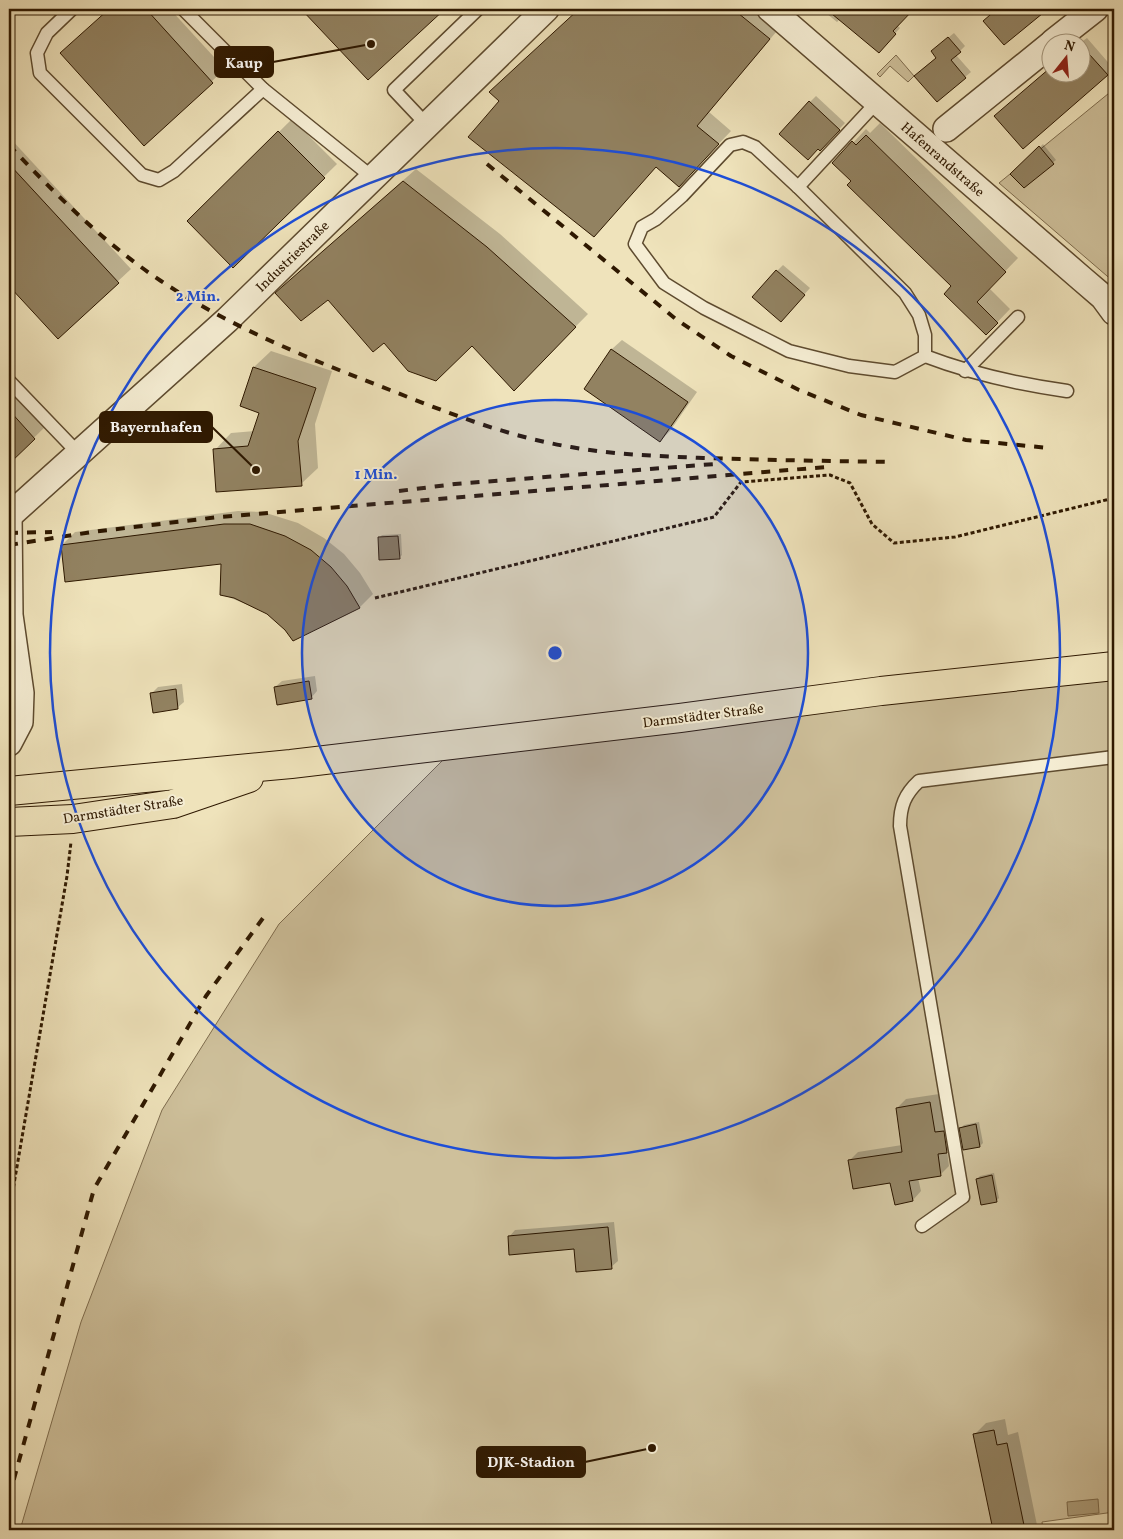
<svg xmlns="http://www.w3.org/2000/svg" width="1123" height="1539" viewBox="0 0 1123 1539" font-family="Vollkorn,serif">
  <rect width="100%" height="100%" fill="#efe3bb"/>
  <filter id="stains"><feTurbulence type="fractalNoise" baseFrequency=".004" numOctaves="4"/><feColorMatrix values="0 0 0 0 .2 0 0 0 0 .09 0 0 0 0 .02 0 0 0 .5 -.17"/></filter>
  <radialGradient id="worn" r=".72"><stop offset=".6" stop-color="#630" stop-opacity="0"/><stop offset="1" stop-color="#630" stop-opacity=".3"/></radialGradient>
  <g fill="#cec09b" stroke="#7e6c4e">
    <path d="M896,55L914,76L908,82L890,66L880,77L877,74Z"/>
    <path d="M1114,89V282L999,183Z"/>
    <path d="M1114,676V1512L1042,1522L1043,1530H20L81,1322L162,1110L279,924L445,758L462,750Z"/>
  </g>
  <path fill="#ad9e7b" stroke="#7a684a" d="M1098,1499L1099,1513L1068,1516L1067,1502Z"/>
  <g fill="#0003">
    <path d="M110,9H170L225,69L144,144L75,40Z"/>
    <path d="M303,9H443L368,78Z"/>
    <path d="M580,9H762L782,25L709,112L731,131L692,172L656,166L594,236L503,79Z"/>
    <path d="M821,9H913L897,25L900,28L884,46L840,19L837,22Z"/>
    <path d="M954,33L965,46L956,55L971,72L965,77L921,70L937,57L938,46Z"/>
    <path d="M1087,38L1113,68L1107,74L1002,110L1050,69V72H1080V43Z"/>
    <path d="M816,96L845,123L826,143L810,102Z"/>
    <path d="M292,119L337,164L233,266L189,221Z"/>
    <path d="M880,123L1018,258L989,288L1010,309L986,334L953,286L834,163L866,129L870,133Z"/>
    <path d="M9,137L131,269L58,337L9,284Z"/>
    <path d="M1043,144L1056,160L1024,186L1012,174Z"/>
    <path d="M416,169L500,234L588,314L514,389L472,344L384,342L328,298L290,280Z"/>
    <path d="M783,265L810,288L787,314L777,271Z"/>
    <path d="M622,340L697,392L670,431L660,441L585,388L612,349Z"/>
    <path d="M271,351L332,371L315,424L318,468L301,484L215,450L231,433L255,431L261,412L254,367Z"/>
    <path d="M9,384L47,425L9,462Z"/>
    <path d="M238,511L263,512L298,523L324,538L344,554L360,573L373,594L360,607L293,640L285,629L268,613L221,594L223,563L62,545L75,532Z"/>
    <path d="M401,534L402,555L399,558L379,538L382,535Z"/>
    <path d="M315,676L317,691L311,698L275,687L282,681Z"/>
    <path d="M182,684L184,702L177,708L152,693L158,687Z"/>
    <path d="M939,1094L943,1124L952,1123L955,1143L947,1151L949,1166L941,1174L918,1178L921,1191L913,1200L891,1182L850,1160L858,1152L902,1145L897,1108L906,1099Z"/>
    <path d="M979,1122L983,1143L980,1146L964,1148L961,1128L964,1125Z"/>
    <path d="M994,1173L999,1198L996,1201L977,1179L980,1176Z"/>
    <path d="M614,1222L618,1261L611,1267L575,1248L509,1237L515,1230Z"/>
    <path d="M1005,1419L1008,1435L1018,1432L1038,1530H965L994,1526L974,1435L986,1423Z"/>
  </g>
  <g fill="#928261" stroke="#2e1800">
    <path d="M109,9H146L213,83L144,146L60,53Z"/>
    <path d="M301,9H445L368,80Z"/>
    <path d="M579,9H733L770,39L697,126L719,144L679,187L656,167L594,237L468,137L499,101L489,92Z"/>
    <path d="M826,9H914L893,31L896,34L879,53Z"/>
    <path d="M997,9H1048L1004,45L983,21Z"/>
    <path d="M948,37L961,52L951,60L966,78L937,102L914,76L936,58L931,51Z"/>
    <path d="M1080,44L1108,75L1023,149L994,116L1050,68V72H1080Z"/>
    <path d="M809,101L840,130L820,151L818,149L808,160L779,134Z"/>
    <path d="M278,131L325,178L233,268L187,221Z"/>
    <path d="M866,135L1006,272L977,302L998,323L986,335L944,294L951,286L847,185L851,181L832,163L852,141L856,145Z"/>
    <path d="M1039,146L1054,164L1024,188L1010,174Z"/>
    <path d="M9,164L119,283L58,339L9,286Z"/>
    <path d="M403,181L487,247L576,327L514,391L472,346L436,381L408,371L384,343L373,352L328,300L301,321L275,293Z"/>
    <path d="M776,270L805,295L781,322L752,297Z"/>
    <path d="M611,349L688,402L660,442L584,389Z"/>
    <path d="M253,367L316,388L298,441L302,486L216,492L213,449L248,446L259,413L240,406Z"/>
    <path d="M9,410L35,439L9,464Z"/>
    <path d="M224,524H250L285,536L311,550L331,567L347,586L360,608L293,641L285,630L267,614L234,598L220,595L221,564L65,582L61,545Z"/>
    <path d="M398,536L400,559L379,560L378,537Z"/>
    <path d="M309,681L312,699L277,705L274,687Z"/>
    <path d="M176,689L178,709L153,713L150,693Z"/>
    <path d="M930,1102L935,1132L944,1131L947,1153L938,1154L941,1176L909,1181L913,1201L895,1205L890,1183L853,1189L848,1160L902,1152L896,1108Z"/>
    <path d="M976,1124L980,1147L963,1150L959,1128Z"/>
    <path d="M992,1175L997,1202L981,1205L976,1179Z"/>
    <path d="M608,1227L612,1269L576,1272L574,1249L509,1255L508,1236Z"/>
    <path d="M994,1430L997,1445L1007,1443L1025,1530H993L973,1434Z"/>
  </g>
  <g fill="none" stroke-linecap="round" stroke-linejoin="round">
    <defs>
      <g id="lane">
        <path d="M72,9L47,33L37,53L40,73L142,175L159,180L174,171L263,89"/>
        <path d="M183,9L263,89L372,177"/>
        <path d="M427,125L394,90L478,9"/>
        <path d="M743,142L755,147L798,187L905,293L919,315L925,335V356L895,372L849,366L789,351L704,308L664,283L635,244L642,227L656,219L682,196L730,145Z"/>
        <path d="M798,187L877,102"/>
        <path d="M925,356C972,374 1018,384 1067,391"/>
        <path d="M965,371L1018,317"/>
        <path d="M9,381L79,454"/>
        <path d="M922,1226L963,1197L900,826C900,806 905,794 919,781L1114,757"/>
      </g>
      <g id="street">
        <path d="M770,9L1082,279L1103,297L1114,312"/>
        <path d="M1053,42L1095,9"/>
        <path d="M946,129L1050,45"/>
        <path d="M9,515L10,615L21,693L20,722L9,743"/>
        <path d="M9,516L227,320L546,9"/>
      </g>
      <g id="primary">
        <path d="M9,791L291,764L680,718L881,691L1114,666"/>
        <path d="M9,822L73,819L173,804L249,778"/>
      </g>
    </defs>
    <use href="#lane" stroke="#5e4b2f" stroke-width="15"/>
    <use href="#street" stroke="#5e4b2f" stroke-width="28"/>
    <use href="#primary" stroke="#2e1800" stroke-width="30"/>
    <g stroke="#2e1800" stroke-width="3" stroke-dasharray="4 2.5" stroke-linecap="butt">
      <path d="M375,598L714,517L741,482L830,475L850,483L872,524L894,543L955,537L1114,498"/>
      <path d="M9,1213L67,876L71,842"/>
    </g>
    <use href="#lane" stroke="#f5edd3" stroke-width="12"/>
    <use href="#street" stroke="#f5edd3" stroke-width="25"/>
    <use href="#primary" stroke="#efe3bb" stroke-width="28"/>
    <g stroke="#2e1800" stroke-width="4" stroke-dasharray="9 9" stroke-linecap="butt">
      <path d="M263,9L267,12"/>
      <path d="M9,145C56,195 104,243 161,281C232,328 312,360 390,390C448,413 509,437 571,447C615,455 659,456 703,458C766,460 830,461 893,462"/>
      <path d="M487,164L677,320L731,356L799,390L861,415L966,440L1049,448"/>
      <path d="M399,491L455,484L715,464"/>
      <path d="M9,533L52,532"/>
      <path d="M9,545L92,532L219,517L826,467"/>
      <path d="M9,1497L94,1189L206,996L266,914"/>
    </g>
  </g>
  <circle cx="555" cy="653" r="253" fill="#1d4ed8" fill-opacity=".12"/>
  <g fill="none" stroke="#1d4ed8" stroke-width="2.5">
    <circle cx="555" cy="653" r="253"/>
    <circle cx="555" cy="653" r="505"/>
  </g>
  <g text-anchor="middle" stroke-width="4" stroke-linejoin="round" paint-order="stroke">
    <g font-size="14" fill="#2e1800" stroke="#f5edd3">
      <text transform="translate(943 159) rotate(41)" y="5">Hafenrandstraße</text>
      <text transform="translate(292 256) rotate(-44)" y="5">Industriestraße</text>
      <text transform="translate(703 715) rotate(-7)" y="5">Darmstädter Straße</text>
      <text transform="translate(123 809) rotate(-9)" y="5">Darmstädter Straße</text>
    </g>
  </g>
  <circle cx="555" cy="653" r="8" fill="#1d4ed8" stroke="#f5edd3" stroke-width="2.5"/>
  <g font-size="15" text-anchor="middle" font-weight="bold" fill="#1d4ed8" stroke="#f5edd3" stroke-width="4" stroke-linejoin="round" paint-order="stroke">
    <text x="198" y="301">2 Min.</text>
    <text x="376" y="479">1 Min.</text>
  </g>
  <path fill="none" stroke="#2e1800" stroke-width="2" d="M371 44L273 62M256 470L212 427M652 1448L585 1462"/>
  <g fill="#2e1800" stroke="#f5edd3" stroke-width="2">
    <circle cx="371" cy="44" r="5"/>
    <circle cx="256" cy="470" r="5"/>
    <circle cx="652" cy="1448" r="5"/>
  </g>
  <g fill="#2e1800" stroke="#2e1800" stroke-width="2">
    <rect x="215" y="47" width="58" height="30" rx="5"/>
    <rect x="100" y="412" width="112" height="30" rx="5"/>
    <rect x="477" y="1447" width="108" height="30" rx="5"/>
  </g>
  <g font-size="15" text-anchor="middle" font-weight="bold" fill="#fff">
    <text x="244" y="68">Kaup</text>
    <text x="156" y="432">Bayernhafen</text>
    <text x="531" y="1467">DJK-Stadion</text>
  </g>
  <rect width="1123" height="1539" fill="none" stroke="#efe3bb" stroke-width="30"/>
  <rect x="10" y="10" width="1103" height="1519" fill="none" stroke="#2e1800" stroke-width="2.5"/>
  <rect x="15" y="15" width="1093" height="1509" fill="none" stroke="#2e1800"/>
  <g transform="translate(1066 58) rotate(17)"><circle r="24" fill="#f5edd3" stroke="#a5987f"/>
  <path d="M0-4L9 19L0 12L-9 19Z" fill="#8f2418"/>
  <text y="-8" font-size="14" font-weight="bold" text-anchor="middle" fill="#2e1800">N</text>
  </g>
  <rect width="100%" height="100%" filter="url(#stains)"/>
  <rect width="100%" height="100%" fill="url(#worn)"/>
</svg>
